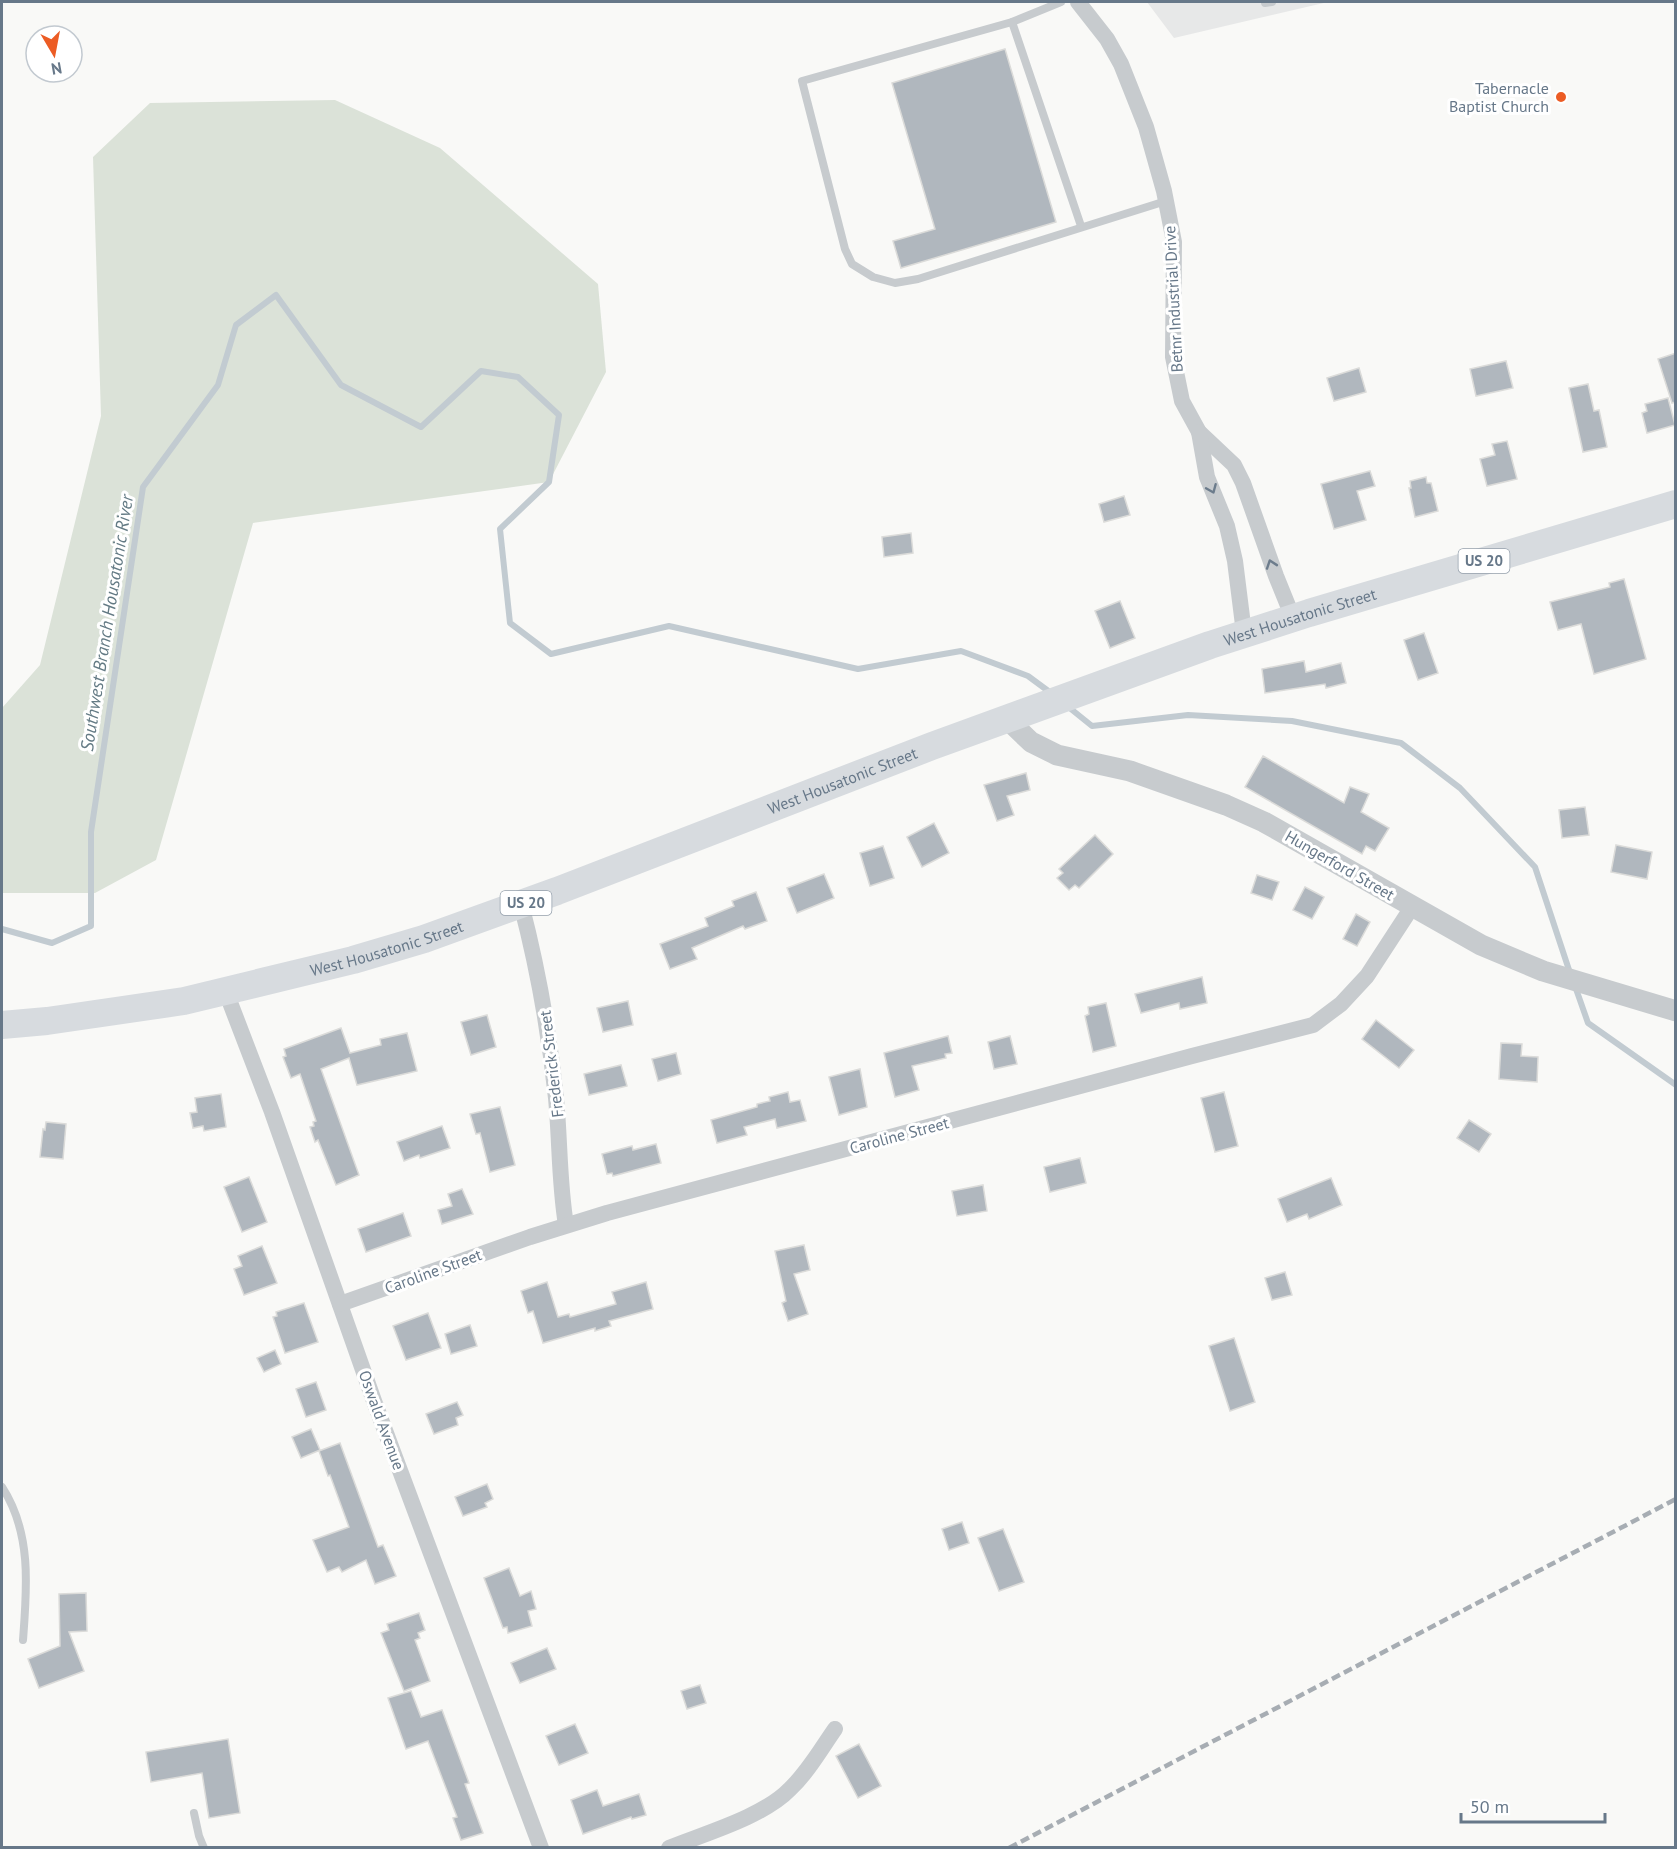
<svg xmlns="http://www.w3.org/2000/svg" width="1677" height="1849" viewBox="0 0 1677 1849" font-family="'PT Sans',sans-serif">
  <rect width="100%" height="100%" fill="#f9f9f7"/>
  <path fill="#e7e8e8" d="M1147,2H1328L1174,38Z"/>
  <path fill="#dbe2d8" d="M335,100L440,148L598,284L606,372L549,482L253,523L156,860L95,893H2V708L40,665L101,416L93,157L150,103Z"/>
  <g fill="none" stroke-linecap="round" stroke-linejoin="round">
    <g stroke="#c2cbd1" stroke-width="6">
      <path d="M1066,705L1092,726L1188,715L1292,721L1401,743L1460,788L1535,867L1570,973"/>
      <path d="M2,929L52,943L91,926V832L143,487L218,385L236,325L276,295L341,385L421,427L481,371L518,377L559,415L549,482L500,529L510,623L551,654L669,626L858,669L961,651L1028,676L1051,693"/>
      <path d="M1575,986L1588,1023L1676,1085"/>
    </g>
  </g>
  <g fill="#b0b7be" stroke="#dbdbd9" stroke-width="1.5">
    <path d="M1005,49L1056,222L901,268L893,241L935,229L892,83Z"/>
    <path d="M1676,353V402L1672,403L1658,359Z"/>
    <path d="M1506,361L1513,388L1476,396L1470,369Z"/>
    <path d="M1359,368L1366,392L1334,401L1327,378Z"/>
    <path d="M1588,384L1594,411L1599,410L1607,447L1583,452L1569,388Z"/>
    <path d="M1668,398L1675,425L1647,433L1642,413L1647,411L1645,404Z"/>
    <path d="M1507,441L1517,479L1487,486L1480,459L1495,455L1492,444Z"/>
    <path d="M1370,471L1375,486L1357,491L1366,520L1334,529L1321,484Z"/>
    <path d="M1426,477L1427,483H1431L1438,511L1415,517L1409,488H1411L1410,481Z"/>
    <path d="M1124,496L1130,515L1104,522L1099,504Z"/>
    <path d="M911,533L913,553L884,557L882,537Z"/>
    <path d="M1624,579L1646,659L1594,674L1581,624L1558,630L1550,602L1610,587L1609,583Z"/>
    <path d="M1120,601L1135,638L1110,648L1095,611Z"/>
    <path d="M1424,633L1438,673L1418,680L1404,640Z"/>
    <path d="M1304,661L1306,672L1341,663L1346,683L1326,688L1325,684L1265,693L1262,669Z"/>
    <path d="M1263,756L1344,803L1350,787L1369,794L1361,812L1389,828L1375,851L1366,846L1362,854L1245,787Z"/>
    <path d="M1026,773L1030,790L1007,796L1014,815L997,821L984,785Z"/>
    <path d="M1585,807L1589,835L1562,838L1559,810Z"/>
    <path d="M934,823L949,853L922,867L907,837Z"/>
    <path d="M1095,835L1113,854L1079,888L1075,885L1069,890L1057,878L1063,873L1059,869Z"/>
    <path d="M1616,845L1652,852L1647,879L1611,872Z"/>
    <path d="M883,846L894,878L870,886L860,853Z"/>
    <path d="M824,874L834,898L797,913L787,888Z"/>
    <path d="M1257,875L1279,882L1272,900L1251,893Z"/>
    <path d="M1305,887L1324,897L1312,919L1293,910Z"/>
    <path d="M756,892L767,921L745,929L743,926L692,948L697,959L670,969L660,944L708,926L705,918L734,906L732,901Z"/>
    <path d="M1356,914L1370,922L1357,946L1343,939Z"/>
    <path d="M1202,977L1207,1003L1180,1009L1179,1003L1141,1013L1135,994Z"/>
    <path d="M628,1001L633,1025L603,1032L597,1008Z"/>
    <path d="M1106,1003L1116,1046L1093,1052L1085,1016L1089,1014L1088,1007Z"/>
    <path d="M487,1015L496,1047L471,1055L461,1022Z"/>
    <path d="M1376,1020L1414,1050L1399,1068L1362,1039Z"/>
    <path d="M341,1028L350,1053L381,1045L380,1039L407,1033L417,1071L357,1085L349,1058L321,1069L359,1175L336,1185L318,1140L315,1142L310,1127L314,1126L313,1122L316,1121L300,1074L291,1078L283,1057L286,1056L284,1049Z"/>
    <path d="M948,1036L952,1053L945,1054L946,1058L912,1066L919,1090L895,1097L884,1053Z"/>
    <path d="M1010,1036L1017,1064L994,1069L988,1042Z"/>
    <path d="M1501,1043L1522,1044L1521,1056L1538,1057L1537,1082L1499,1079Z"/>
    <path d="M676,1053L681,1074L658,1081L652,1059Z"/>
    <path d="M621,1065L627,1086L589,1095L584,1074Z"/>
    <path d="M860,1069L867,1107L839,1115L829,1077Z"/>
    <path d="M788,1092L790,1102L800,1100L806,1121L777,1128L775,1119L744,1127L747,1135L717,1143L711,1120L757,1107V1104L770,1101L769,1097Z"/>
    <path d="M1224,1092L1238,1146L1215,1152L1201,1098Z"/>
    <path d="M221,1094L226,1127L204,1131L203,1126L193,1128L190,1113L197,1112L195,1098Z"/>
    <path d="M500,1107L515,1165L490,1172L480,1133L476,1134L470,1114Z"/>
    <path d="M1469,1120L1491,1134L1479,1152L1457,1138Z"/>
    <path d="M46,1122L66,1124L63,1159L40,1157L43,1129L45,1130Z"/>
    <path d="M442,1126L450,1148L420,1158L419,1155L404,1161L397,1142Z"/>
    <path d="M656,1144L661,1163L613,1176L612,1173L607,1174L602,1154L632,1146L633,1150Z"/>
    <path d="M1080,1158L1086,1183L1050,1192L1044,1167Z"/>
    <path d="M249,1177L267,1222L242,1232L224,1187Z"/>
    <path d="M1331,1178L1342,1205L1309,1219L1307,1214L1287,1222L1278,1199Z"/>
    <path d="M983,1185L987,1211L957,1216L952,1191Z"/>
    <path d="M462,1189L473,1214L442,1224L438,1210L452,1206L448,1194Z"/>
    <path d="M403,1213L411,1236L366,1252L358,1229Z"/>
    <path d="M804,1245L810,1270L794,1274L808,1314L788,1321L782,1303L786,1301L775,1251Z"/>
    <path d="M262,1246L277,1283L244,1295L234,1269L242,1266L238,1256Z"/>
    <path d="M1285,1272L1292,1295L1272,1300L1265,1278Z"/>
    <path d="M547,1282L558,1317L569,1314L570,1317L616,1304L612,1292L646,1282L653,1309L609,1321L611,1326L595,1331V1328L543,1343L533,1311L528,1313L521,1291Z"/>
    <path d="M304,1303L318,1342L285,1353L273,1317L277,1316L276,1312Z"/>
    <path d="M428,1313L441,1348L406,1360L393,1326Z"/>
    <path d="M470,1325L477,1346L451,1354L445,1334Z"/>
    <path d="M1234,1338L1255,1402L1230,1411L1209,1346Z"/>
    <path d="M275,1350L281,1364L264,1372L257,1358Z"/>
    <path d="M316,1382L326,1410L306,1417L296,1389Z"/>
    <path d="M457,1402L463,1415L456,1418L458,1425L434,1434L426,1414Z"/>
    <path d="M311,1429L320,1450L301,1458L292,1437Z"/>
    <path d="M340,1443L378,1547L383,1545L396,1576L375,1584L366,1560L342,1572L339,1567L327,1572L313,1540L349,1527L330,1475L328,1476L319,1451Z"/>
    <path d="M487,1484L493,1499L485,1503L487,1507L463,1516L455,1497Z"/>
    <path d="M962,1522L969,1543L949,1550L942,1529Z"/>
    <path d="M1003,1529L1024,1582L999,1591L978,1538Z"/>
    <path d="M509,1568L520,1596L531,1591L536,1609L528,1611L532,1626L508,1633L507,1627L503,1628L484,1578Z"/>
    <path d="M86,1593L87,1631L69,1632L84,1671L39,1688L28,1659L60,1646L59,1594Z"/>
    <path d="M419,1613L425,1630L418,1633L420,1638L415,1640L430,1681L404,1691L381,1633L389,1630L387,1624Z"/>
    <path d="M547,1648L556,1669L520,1683L511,1663Z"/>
    <path d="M700,1685L706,1703L687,1709L681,1691Z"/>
    <path d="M411,1691L421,1717L442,1710L469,1783L465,1784L483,1833L461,1840L453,1818L457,1817L428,1741L406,1749L388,1698Z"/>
    <path d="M575,1724L588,1753L559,1765L546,1736Z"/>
    <path d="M228,1739L240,1813L209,1818L202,1773L151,1782L146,1752Z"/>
    <path d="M859,1744L881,1786L858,1798L836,1756Z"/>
    <path d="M597,1790L603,1806L639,1794L646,1815L632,1819L631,1817L583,1834L571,1800Z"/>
  </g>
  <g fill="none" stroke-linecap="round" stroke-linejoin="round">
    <g stroke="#c7cbce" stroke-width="8">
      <path d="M1061,2L1012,22L802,81L845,249L852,264L873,277L895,283L918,279L1166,201"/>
      <path d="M1265,3L1272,2"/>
      <path d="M1012,22L1081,226"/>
      <path d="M2,1487C32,1533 27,1588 23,1640"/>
      <path d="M194,1813L199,1836L204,1848"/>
    </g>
    <g stroke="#c7cbce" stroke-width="16">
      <path d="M1078,2L1107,39L1121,64L1146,127L1164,191L1174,242L1173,357L1182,401L1199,432L1234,465L1243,483L1276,576L1293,618"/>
      <path d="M1199,432L1207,477L1227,526L1235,561L1244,633"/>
      <path d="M521,904C538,969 549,1031 556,1098C560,1140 559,1183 566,1225"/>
      <path d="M226,992L272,1112L374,1401L541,1848"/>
      <path d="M340,1304L530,1237L607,1213L1192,1056L1313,1025L1341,1004L1367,976L1412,907"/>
      <path d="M669,1848C706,1833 763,1817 790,1789C808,1772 821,1749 835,1729"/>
    </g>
    <path stroke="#c7cbce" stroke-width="21" d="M1007,719L1031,742L1057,755L1130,771L1226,805L1264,822L1481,945L1543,971L1676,1011"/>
    <path stroke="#d7dbdf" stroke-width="28" id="s1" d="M2,1025L47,1021L184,1001L353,960L424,939L557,891L932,746L1210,645L1309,613L1676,504"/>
    <path stroke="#a7adb3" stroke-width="4.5" stroke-dasharray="9 4.5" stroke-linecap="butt" d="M1009,1848L1676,1499"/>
  </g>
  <defs><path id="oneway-chevron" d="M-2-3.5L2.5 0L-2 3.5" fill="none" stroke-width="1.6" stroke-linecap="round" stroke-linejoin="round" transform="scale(1.5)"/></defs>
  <g stroke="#6c7c8c">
    <use href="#oneway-chevron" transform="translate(1212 489) rotate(67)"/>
    <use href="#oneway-chevron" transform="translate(1271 564) rotate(-109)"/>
  </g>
  <circle fill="#ec5c24" stroke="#fff" stroke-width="2" cx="1561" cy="97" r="6"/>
  <g text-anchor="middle" stroke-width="6" stroke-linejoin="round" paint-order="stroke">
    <g fill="#fff" stroke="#95a0ac" stroke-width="1.5">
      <rect x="1458.5" y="549" width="51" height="24" rx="4.5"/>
      <rect x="500.5" y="891" width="51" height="24" rx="4.5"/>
    </g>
    <g font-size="15" font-weight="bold" fill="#677889">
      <text x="1484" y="566">US 20</text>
      <text x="526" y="908">US 20</text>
    </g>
    <g font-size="16" fill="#677889" stroke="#fff" text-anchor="end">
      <text x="1549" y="94">Tabernacle<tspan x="1549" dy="18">Baptist Church</tspan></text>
    </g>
    <g font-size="16" fill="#677889" stroke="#fff">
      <text transform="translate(1173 299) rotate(-93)" y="6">Betnr Industrial Drive</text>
      <text dy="6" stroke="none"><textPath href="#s1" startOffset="1365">West Housatonic Street</textPath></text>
      <text dy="6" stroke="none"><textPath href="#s1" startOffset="879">West Housatonic Street</textPath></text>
      <text transform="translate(1340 865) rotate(30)" y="6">Hungerford Street</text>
      <text dy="6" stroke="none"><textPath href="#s1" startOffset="393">West Housatonic Street</textPath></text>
      <text transform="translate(551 1064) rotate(-97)" y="6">Frederick Street</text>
      <text transform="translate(899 1135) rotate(-15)" y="6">Caroline Street</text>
      <text transform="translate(433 1271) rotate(-20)" y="6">Caroline Street</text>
      <text transform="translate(382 1420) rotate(70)" y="6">Oswald Avenue</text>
    </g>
    <g font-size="18" font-style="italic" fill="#637a84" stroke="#fff">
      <text transform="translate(107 623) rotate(-81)" y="6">Southwest Branch Housatonic River</text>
    </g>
  </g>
  <rect width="1677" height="1849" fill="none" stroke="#677889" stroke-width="6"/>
  <g transform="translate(54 54) rotate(170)"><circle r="28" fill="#ffffff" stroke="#c2c9d0" stroke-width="1.5"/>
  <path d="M0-4.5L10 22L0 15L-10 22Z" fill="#ec5c24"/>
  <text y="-9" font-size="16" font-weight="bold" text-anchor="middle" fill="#677889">N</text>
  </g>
  <path d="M1461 1813v9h144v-9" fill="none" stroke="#677889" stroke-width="3"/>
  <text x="1470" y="1813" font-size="18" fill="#677889" stroke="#ffffff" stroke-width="4.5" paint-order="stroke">50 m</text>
</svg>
